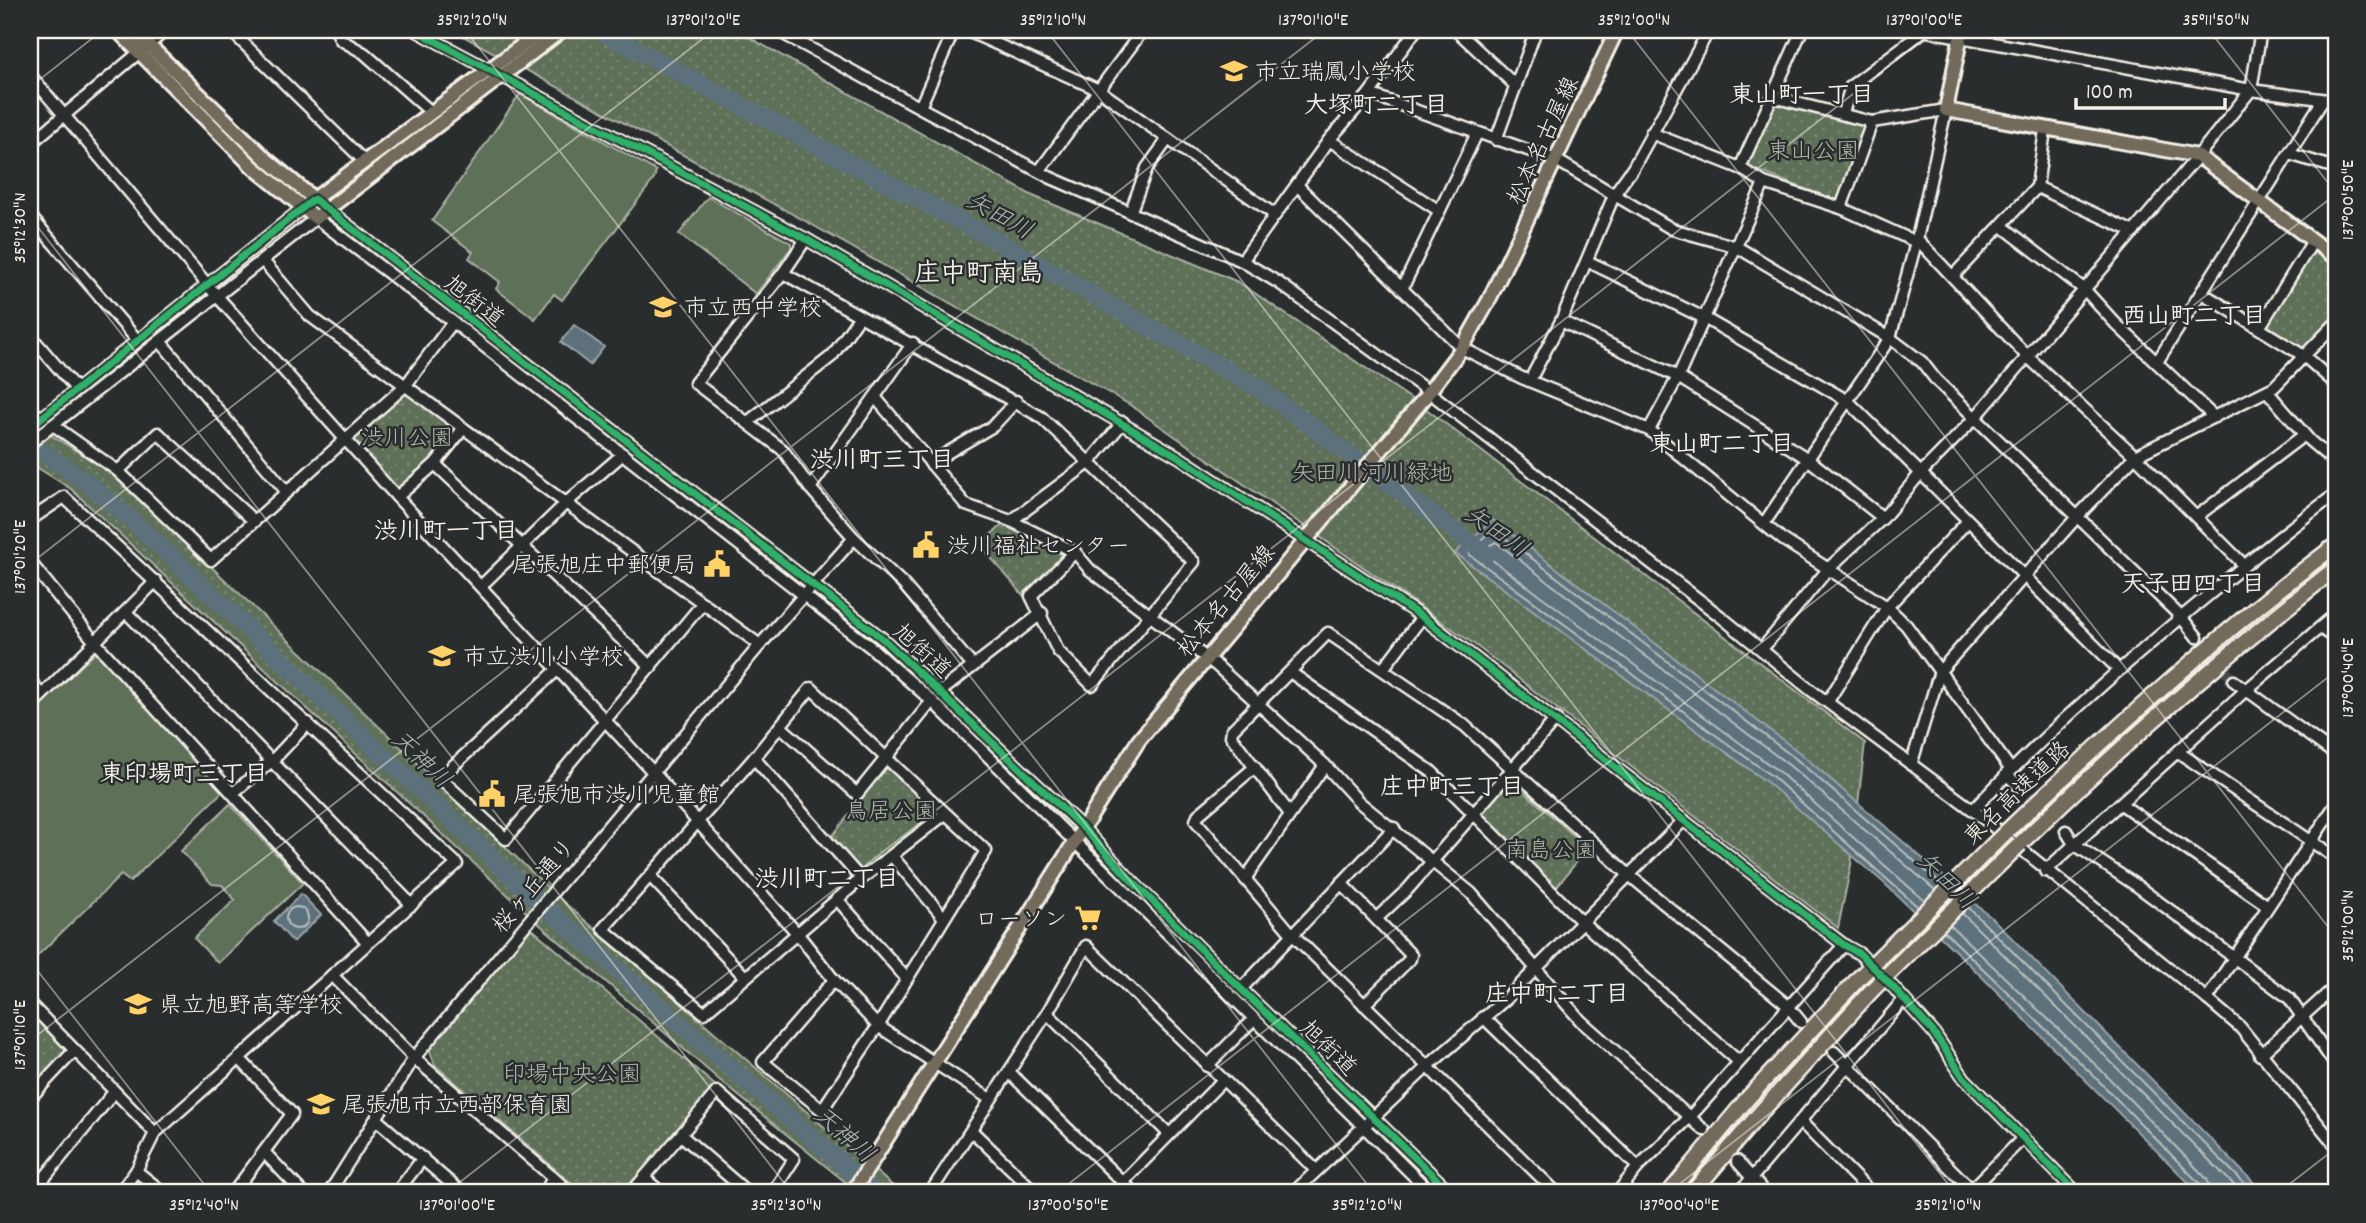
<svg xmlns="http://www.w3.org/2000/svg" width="2366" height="1223" viewBox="0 0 2366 1223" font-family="Dekko,'Klee One',sans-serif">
  <defs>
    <pattern id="park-dots" width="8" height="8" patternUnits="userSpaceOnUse" patternTransform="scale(1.75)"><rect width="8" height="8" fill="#5e7059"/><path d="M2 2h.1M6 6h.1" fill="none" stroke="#768571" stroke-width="1.8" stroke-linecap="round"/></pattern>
  </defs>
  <rect width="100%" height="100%" fill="#2a2d2e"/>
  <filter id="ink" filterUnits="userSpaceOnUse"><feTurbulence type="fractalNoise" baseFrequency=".0143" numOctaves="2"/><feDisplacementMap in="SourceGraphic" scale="14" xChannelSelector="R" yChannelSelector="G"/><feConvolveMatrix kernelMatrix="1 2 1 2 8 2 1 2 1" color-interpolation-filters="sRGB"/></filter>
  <g filter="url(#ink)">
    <g fill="#5e7059" stroke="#a9b0a0" stroke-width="2">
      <path d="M520,94L656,171L654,179L562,300L554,294L535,319L496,289L500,282L469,258L473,252L432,221Z"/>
      <path d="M708,197L791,243V248L756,294L679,234Z"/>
      <path d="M96,652L223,791L130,882L121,875L30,963V715Z"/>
      <path d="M230,804L303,883L218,963L194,938L235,900L222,885L212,884L181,851Z"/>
    </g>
    <g fill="url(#park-dots)" stroke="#a9b0a0" stroke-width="2">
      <path d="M452,30H736L1033,196L1238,282L1425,408L1865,743L1851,865L1838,928L1474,644L1130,405L809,223Z"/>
      <path d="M1776,101L1867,124L1839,202L1746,166Z"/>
      <path d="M2314,247L2336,263V318L2304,351L2265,327Z"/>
      <path d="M406,390L456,430L432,460L397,490L352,441Z"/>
      <path d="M30,422L115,475L559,898L901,1193H859L724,1084L538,923L71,489L30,463Z"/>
      <path d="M1003,525L1065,556L1023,595L979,544Z"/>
      <path d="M889,762L938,812L861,874L831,838Z"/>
      <path d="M1510,779L1588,848L1554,890L1481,813Z"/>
      <path d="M531,928L717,1087L623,1193H583L435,1065L429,1049Z"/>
      <path d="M30,1010L68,1050L30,1090Z"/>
    </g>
    <g fill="#5d717c" stroke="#99a4a7" stroke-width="2">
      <path d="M574,325L604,347L590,365L561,342Z"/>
      <path d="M1493,520L1800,753L1994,920L2264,1193H2199L1970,965L1884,883L1768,783L1455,553Z"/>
      <path d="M301,894L321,915L293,942L274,921Z"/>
    </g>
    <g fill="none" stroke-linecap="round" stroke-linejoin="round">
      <g stroke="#b8bebd" stroke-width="2">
        <path d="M1925,901L1778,771L1484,554L1483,549L1496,542L1790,766L1935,890"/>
        <path d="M1918,907L1773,777L1470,555L1469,550L1491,531H1496L1796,759L1941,884"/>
        <path d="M1968,907L2254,1193"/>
        <circle cx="297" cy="918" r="11"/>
        <path d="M1962,913L2242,1193"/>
        <path d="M1950,925L2100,1069L2207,1179L2212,1193"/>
        <path d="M1944,931L2093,1075L2201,1185L2203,1193"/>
      </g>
      <g stroke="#5d717c" stroke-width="18">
        <path d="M599,30L986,235L1260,389L1486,554"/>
        <path d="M30,443L90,485L144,531L536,899L876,1193"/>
      </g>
      <g stroke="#484a4a" stroke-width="10" stroke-dasharray="10 5" stroke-linecap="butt">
        <path d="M2197,637L2234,681"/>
        <path d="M2018,785L2066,831"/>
      </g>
      <defs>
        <g id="minor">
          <path d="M230,30L364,161"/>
          <path d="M336,30L341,40L364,53L431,112"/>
          <path d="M415,30L806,239L1179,457L1422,617L1844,945L1860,954L1893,987L1934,1033L1964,1078L2077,1193"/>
          <path d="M776,30L1049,177L1242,261L1279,283L1429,392L1720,616L1812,691L1973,810L2207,999L2240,1027L2336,1146"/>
          <path d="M965,30L1099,90L1275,215"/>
          <path d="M1456,30L1516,86"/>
          <path d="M1922,30L2251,90L2336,101"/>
          <path d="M30,75L217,296L397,497L653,772L797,933L834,980L878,1026L990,1099"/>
          <path d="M1369,94L1556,160L1672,229L1737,247L1890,338L1922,362L1936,380L2181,617L2197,637"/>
          <path d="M920,107L954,30"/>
          <path d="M1843,113L1851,86L1925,30"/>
          <path d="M1651,133L1740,168L1764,183L1841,208L1916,242"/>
          <path d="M1329,140L1438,210"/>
          <path d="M1496,140L1536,30"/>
          <path d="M30,144L166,30"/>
          <path d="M2289,154L2336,168"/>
          <path d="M1740,168L1802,30"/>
          <path d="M1040,170L1143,30"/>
          <path d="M1297,185L1462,348L1522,378L1649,430L1782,539L1887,607L1906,625L2011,770"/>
          <path d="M2037,187L2134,232"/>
          <path d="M1841,208L1872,122"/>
          <path d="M1130,213L1147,168L1168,139"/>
          <path d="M30,216L138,341"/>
          <path d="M2002,226L2085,290L2115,323L2214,417"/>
          <path d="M806,239L783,273L695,383L783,450L810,488L854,538L903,584L972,665"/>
          <path d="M1917,239L2028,357L2135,456L2244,565"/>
          <path d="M263,261L310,316L760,645"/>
          <path d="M1242,261L1329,140L1369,94L1416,30"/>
          <path d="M1587,261L1704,318L1848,401L2119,670"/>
          <path d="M783,273L1041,417L1194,562L1092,685L1058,651L1031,596L1075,552"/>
          <path d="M1954,275L2037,187L2045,130"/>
          <path d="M1402,289L1477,133"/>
          <path d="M2202,293L2304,356L2336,384"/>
          <path d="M1561,321L1678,377L1808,459L1883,518"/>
          <path d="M2259,328L2313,241"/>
          <path d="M30,335L77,390"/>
          <path d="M160,341L286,491"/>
          <path d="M2157,362L2323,100"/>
          <path d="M1530,380L1561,321L1615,193L1633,168L1709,30"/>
          <path d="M2267,391L2310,441L2336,463"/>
          <path d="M875,397L966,505L1011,521L1075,552L1090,570L1217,666L1325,765L1359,802L1471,893L1581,1021L1704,1130"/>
          <path d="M30,410L42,418"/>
          <path d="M748,422L832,356L860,316"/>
          <path d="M53,425L118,471L211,560L406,385L453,322"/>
          <path d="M30,427L314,199L883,639L1084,829L1131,880L1241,989L1451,1193"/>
          <path d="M1649,430L1678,377L1764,183"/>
          <path d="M30,443L316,218L453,322L873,649L932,701L1431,1193"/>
          <path d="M930,463L993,426L1016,401"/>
          <path d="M435,464L651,667"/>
          <path d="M118,471L158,433L254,521"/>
          <path d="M810,488L913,343"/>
          <path d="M397,497L435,464L463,429"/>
          <path d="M2196,517L2304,435"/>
          <path d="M30,520L64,497L457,864L155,1133L136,1171L119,1193"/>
          <path d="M1011,521L1089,463L1123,422"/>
          <path d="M1765,522L1890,338L1917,239L1946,110L1872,122L1773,97"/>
          <path d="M30,562L95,642L367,942"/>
          <path d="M481,586L566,503L623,454"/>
          <path d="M126,612L412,905"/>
          <path d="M2320,628L2336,639"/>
          <path d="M1762,649L1830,567L1883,518L1920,474L1975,418L2198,156L2251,90L2261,30"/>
          <path d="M1383,669L1422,617"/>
          <path d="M557,670L440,778L506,839L703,603"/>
          <path d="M1290,672L1432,772L1582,922L1738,1061"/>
          <path d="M30,680L41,695"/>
          <path d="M2234,681L2336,755"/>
          <path d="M940,692L1042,613"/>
          <path d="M1828,701L1887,607L1967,522"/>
          <path d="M30,707L156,581"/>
          <path d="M780,726L857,794L932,701"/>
          <path d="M2178,752L2336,858"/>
          <path d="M754,758L861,879"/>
          <path d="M1911,765L1940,671L2077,517L2135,456L2274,387L2336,323"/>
          <path d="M1255,767L1198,815L1196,821L1291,933L1557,1193"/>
          <path d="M2006,774L2018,785"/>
          <path d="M233,793L273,760L308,723"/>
          <path d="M2121,804L2268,906"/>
          <path d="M1973,810C2045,733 2125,663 2206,597C2249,562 2291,526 2336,494"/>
          <path d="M1290,814L1231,736L1232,730L1328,633L1464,725L1629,875L1787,1005L1801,1022"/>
          <path d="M2066,831L2074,844L2137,886L2289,998L2336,1066"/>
          <path d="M892,856L944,918"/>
          <path d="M2045,871L2245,691L2336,614"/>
          <path d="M651,877L745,977"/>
          <path d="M1245,879L1325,765"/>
          <path d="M1341,883L1411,955L1410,959L1364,1005"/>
          <path d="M837,899L906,978"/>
          <path d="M1377,918L1408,889L1556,719"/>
          <path d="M332,975L414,1058L571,1193"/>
          <path d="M834,980L763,1062L822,1110L878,1026L986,851L811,688L754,758L603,929L704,1013L861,879L945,814"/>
          <path d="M1241,989L1394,828"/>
          <path d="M2207,999L2336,804"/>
          <path d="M30,1004L155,1133"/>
          <path d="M1047,1013L1169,1134"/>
          <path d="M1483,1017L1638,1167"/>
          <path d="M1834,1052L1975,1193"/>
          <path d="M2260,1055L2336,986"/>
          <path d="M1207,1066L1253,1020"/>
          <path d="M1009,1072L1134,1193"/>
          <path d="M30,1098L74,1051"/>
          <path d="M376,1119L462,1193"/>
          <path d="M1802,1123L1871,1193"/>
          <path d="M972,1131L1036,1193"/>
          <path d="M681,1135L748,1193"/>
          <path d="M264,1152L303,1193"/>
          <path d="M1737,1161L1765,1193"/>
          <path d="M136,1171L164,1193"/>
          <path d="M644,1178L662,1193"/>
          <path d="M30,1179L56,1193"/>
          <path d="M1123,1182L1222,1081"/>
          <path d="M32,1193L114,1092"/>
          <path d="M233,1193L292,1114L239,1058"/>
          <path d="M329,1193L414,1058L760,645L854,538"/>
          <path d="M396,1193L423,1158"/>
          <path d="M545,1193L553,1177"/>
          <path d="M631,1193L717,1092L794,1159L772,1193"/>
          <path d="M930,1193L1047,1013L1086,946L1316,1170"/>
          <path d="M1293,1193L1427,1067L1508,997L1684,820"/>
          <path d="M1617,1193L1638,1167L1690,1117L1844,945"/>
          <path d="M1739,1193L1903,1000"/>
          <path d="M1968,1193L2023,1138"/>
        </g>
        <g id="major">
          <path d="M117,30L253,167L316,218L562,30"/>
          <path d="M133,30L265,158L314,199L543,30"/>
          <path d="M1962,30L1946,110L2198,156L2336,258"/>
          <path d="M852,1193L1139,740L1422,401L1462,348L1488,302L1617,30"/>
        </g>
        <g id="highway">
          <path d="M2007,831C2112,731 2221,632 2336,545"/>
          <path d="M2020,844C2120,746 2226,655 2336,568"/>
          <path d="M1669,1193L1747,1099L1859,978"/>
          <path d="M1692,1193L1760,1113L1872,990"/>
        </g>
      </defs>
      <use href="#minor" stroke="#f4f1e8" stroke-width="15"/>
      <use href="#major" stroke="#f4f1e8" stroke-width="18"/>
      <use href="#highway" stroke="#f4f1e8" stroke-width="19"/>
      <use href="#minor" stroke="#2a2d2e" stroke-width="10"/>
      <use href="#major" stroke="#726b5a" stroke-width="12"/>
      <use href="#highway" stroke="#726b5a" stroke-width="14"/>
      <defs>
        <g id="highway-bridge">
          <path d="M1859,978L2007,831"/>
          <path d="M1872,990L2020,844"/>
        </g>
      </defs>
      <use href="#highway-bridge" stroke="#f4f1e8" stroke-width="19" stroke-linecap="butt"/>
      <use href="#highway-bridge" stroke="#726b5a" stroke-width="14"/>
      <defs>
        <g id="cycleway">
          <path d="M415,30L806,239L1179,457L1422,617L1844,945L1860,954L1893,987L1934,1033L1964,1078L2077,1193"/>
          <path d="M30,427L314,199L883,639L1084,829L1131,880L1241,989L1451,1193"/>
        </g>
      </defs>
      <use href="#cycleway" stroke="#2a2d2e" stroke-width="11"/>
      <use href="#cycleway" stroke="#2db169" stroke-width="7"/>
    </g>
  </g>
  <path fill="none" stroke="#f4f1e8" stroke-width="2" stroke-opacity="0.45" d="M465,30L1374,1193M1046,30L1955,1193M1627,30L2336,937M2209,30L2336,193M30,87L103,30M30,217L792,1193M30,564L714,30M30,961L211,1193M30,1041L1325,30M446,1193L1935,30M1057,1193L2336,194M1668,1193L2336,671M2278,1193L2336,1148"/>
  <defs>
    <symbol id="school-bare" viewBox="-9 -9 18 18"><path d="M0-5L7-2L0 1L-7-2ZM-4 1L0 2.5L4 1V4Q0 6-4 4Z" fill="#ffd166" stroke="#2a2d2e" stroke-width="2.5" paint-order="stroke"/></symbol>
    <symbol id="civic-bare" viewBox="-9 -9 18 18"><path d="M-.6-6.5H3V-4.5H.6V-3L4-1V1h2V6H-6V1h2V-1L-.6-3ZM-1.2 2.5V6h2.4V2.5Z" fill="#ffd166" stroke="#2a2d2e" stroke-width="2.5" paint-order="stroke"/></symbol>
    <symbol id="supermarket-bare" viewBox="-9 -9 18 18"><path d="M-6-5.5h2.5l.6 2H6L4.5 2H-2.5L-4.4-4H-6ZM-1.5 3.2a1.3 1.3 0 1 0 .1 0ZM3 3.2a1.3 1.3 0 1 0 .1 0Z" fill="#ffd166" stroke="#2a2d2e" stroke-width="2.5" paint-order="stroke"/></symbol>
  </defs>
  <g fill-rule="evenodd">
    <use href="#school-bare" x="1215" y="52" width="38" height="38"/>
    <use href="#school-bare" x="644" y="288" width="38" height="38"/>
    <use href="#civic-bare" x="907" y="526" width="38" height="38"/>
    <use href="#civic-bare" x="698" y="545" width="38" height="38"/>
    <use href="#school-bare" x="423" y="637" width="38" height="38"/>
    <use href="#civic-bare" x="473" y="775" width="38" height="38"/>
    <use href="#supermarket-bare" x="1069" y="899" width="38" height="38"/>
    <use href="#school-bare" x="119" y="985" width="38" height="38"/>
    <use href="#school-bare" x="302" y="1085" width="38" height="38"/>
  </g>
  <g text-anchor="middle" stroke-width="5" stroke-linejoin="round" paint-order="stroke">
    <g font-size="23" fill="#f4f1e8" stroke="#2a2d2e" text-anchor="start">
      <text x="1255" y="79">市立瑞鳳小学校</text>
      <text x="684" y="315">市立西中学校</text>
      <text x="947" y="553">渋川福祉センター</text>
      <text x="696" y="572" text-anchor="end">尾張旭庄中郵便局</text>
      <text x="463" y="664">市立渋川小学校</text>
      <text x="513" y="802">尾張旭市渋川児童館</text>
      <text x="1067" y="926" text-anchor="end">ローソン</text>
      <text x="159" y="1012">県立旭野高等学校</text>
      <text x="342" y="1112">尾張旭市立西部保育園</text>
    </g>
    <g font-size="23" fill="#f4f1e8" stroke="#2a2d2e">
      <text transform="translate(1542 140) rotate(-65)" y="8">松本名古屋線</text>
      <text transform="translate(475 300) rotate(38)" y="8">旭街道</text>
      <text transform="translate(1225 600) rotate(-50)" y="8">松本名古屋線</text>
      <text transform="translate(923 650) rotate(42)" y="8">旭街道</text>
      <text transform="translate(2016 792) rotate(-44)" y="8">東名高速道路</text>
      <text transform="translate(533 885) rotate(-50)" y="8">桜ヶ丘通り</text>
      <text transform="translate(1329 1047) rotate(44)" y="8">旭街道</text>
    </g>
    <g font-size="23" fill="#b0b7a8" stroke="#2a2d2e">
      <text x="1813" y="158">東山公園</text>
      <text x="407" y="445">渋川公園</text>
      <text x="1372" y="480">矢田川河川緑地</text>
      <text x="891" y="818">鳥居公園</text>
      <text x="1551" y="857">南島公園</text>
      <text x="572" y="1081">印場中央公園</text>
    </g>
    <g font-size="24" font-weight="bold" fill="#f4f1e8" stroke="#2a2d2e">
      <text x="1802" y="102">東山町一丁目</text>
      <text x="1376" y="112">大塚町二丁目</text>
      <text x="2194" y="323">西山町二丁目</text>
      <text x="1722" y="451">東山町二丁目</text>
      <text x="882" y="467">渋川町三丁目</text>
      <text x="446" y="538">渋川町一丁目</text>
      <text x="2193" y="591">天子田四丁目</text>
      <text x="184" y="781">東印場町三丁目</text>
      <text x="1452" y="794">庄中町三丁目</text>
      <text x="827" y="886">渋川町二丁目</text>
      <text x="1557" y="1001">庄中町二丁目</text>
    </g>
    <g font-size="24" font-style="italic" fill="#b0b7b7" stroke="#2a2d2e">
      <text transform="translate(1000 215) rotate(29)" y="8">矢田川</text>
      <text transform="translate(1497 531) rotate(35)" y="8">矢田川</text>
      <text transform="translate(422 759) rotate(43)" y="8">天神川</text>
      <text transform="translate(1947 880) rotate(44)" y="8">矢田川</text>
      <text transform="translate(845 1134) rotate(41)" y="8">天神川</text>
    </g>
    <g font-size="26" font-weight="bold" fill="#f4f1e8" stroke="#2a2d2e">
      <text x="979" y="281">庄中町南島</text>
    </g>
  </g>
  <rect width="2366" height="1223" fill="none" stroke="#2a2d2e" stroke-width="77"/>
  <path d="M2076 98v10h149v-10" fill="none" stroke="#f4f1e8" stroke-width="3.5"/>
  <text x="2086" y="98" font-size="21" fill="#f4f1e8" stroke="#2a2d2e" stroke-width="5" paint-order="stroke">100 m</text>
  <rect x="38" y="38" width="2290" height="1146" fill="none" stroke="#f4f1e8" stroke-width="2.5"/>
  <g font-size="18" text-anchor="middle" fill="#f4f1e8">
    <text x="472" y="25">35°12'20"N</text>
    <text x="703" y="25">137°01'20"E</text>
    <text x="1053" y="25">35°12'10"N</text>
    <text x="1313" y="25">137°01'10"E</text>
    <text x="1634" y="25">35°12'00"N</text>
    <text x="1924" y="25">137°01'00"E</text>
    <text x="2216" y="25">35°11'50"N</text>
    <text transform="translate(2347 200) rotate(-90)" y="6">137°00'50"E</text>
    <text transform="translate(19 228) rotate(-90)" y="6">35°12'30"N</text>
    <text transform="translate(19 557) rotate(-90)" y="6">137°01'20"E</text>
    <text transform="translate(2347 678) rotate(-90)" y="6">137°00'40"E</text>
    <text transform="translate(2347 926) rotate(-90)" y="6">35°12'00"N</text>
    <text transform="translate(19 1035) rotate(-90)" y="6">137°01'10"E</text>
    <text x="204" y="1210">35°12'40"N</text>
    <text x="457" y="1210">137°01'00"E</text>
    <text x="786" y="1210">35°12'30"N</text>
    <text x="1068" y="1210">137°00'50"E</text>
    <text x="1367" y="1210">35°12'20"N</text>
    <text x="1679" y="1210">137°00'40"E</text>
    <text x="1948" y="1210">35°12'10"N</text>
  </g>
</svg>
